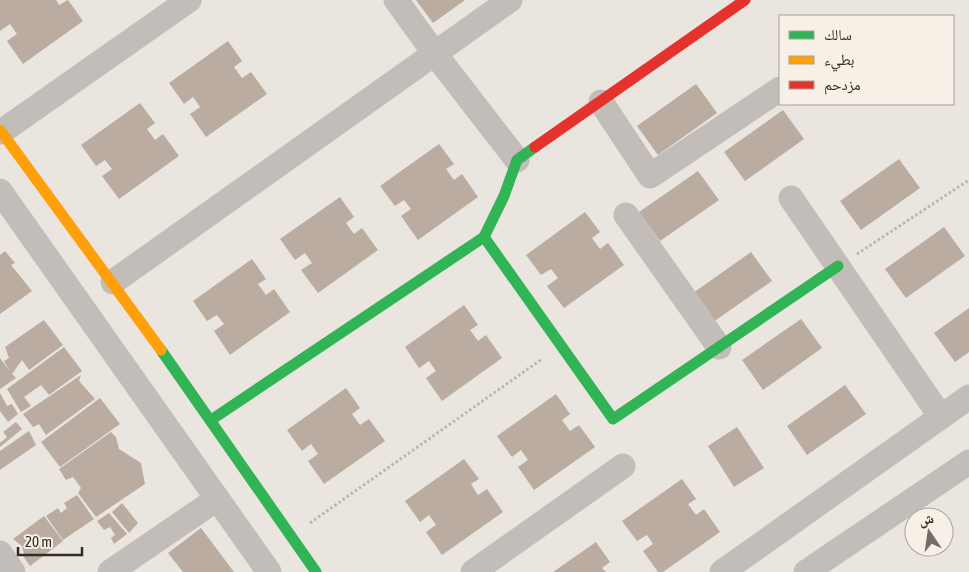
<svg xmlns="http://www.w3.org/2000/svg" width="969" height="572" viewBox="0 0 969 572" font-family="'Asap Condensed','Noto Naskh Arabic',sans-serif">
  <rect width="100%" height="100%" fill="#eae5df"/>
  <g fill="#bbaca2">
    <path d="M0,0H56L59,5L68,0L83,21L23,64L7,41L17,34L10,24L0,31Z"/>
    <path d="M416,0H465L433,23Z"/>
    <path d="M228,41L242,61L234,67L242,78L251,72L267,94L206,137L190,114L200,107L193,97L184,104L169,83Z"/>
    <path d="M696,84L717,113L658,155L637,126Z"/>
    <path d="M140,103L155,123L147,129L155,140L163,134L179,156L119,199L102,176L112,169L105,160L96,166L81,145Z"/>
    <path d="M783,110L804,139L745,181L724,152Z"/>
    <path d="M439,144L454,164L446,169L454,180L462,174L478,197L418,240L401,216L411,209L404,200L395,206L380,186Z"/>
    <path d="M899,159L920,188L861,230L840,201Z"/>
    <path d="M698,171L719,200L660,241L639,212Z"/>
    <path d="M340,197L354,217L346,223L354,234L362,228L378,250L318,293L301,270L312,263L305,253L295,260L280,239Z"/>
    <path d="M585,212L600,232L592,238L600,249L608,243L624,265L564,308L547,286L558,278L551,269L541,275L526,255Z"/>
    <path d="M944,227L965,256L906,298L885,269Z"/>
    <path d="M5,251L15,263L11,265L32,291L0,314V255Z"/>
    <path d="M751,252L772,281L713,322L693,293Z"/>
    <path d="M252,259L266,279L258,284L266,295L274,289L290,312L230,355L214,331L224,324L217,315L207,321L193,301Z"/>
    <path d="M464,305L478,325L470,330L478,341L486,335L502,358L442,401L426,378L436,371L429,361L419,368L405,347Z"/>
    <path d="M969,308V352L955,362L934,333Z"/>
    <path d="M801,319L822,348L763,390L742,360Z"/>
    <path d="M44,320L63,345L29,370L22,360L12,374L16,378L0,389V358L10,371L4,361L9,358L5,347Z"/>
    <path d="M64,347L82,371L49,395L41,385L24,397L31,406L21,412L7,389Z"/>
    <path d="M81,375L79,381L95,399L46,435L39,424L33,427L23,414Z"/>
    <path d="M845,385L866,414L807,455L787,426Z"/>
    <path d="M346,388L360,408L352,414L360,425L369,419L385,441L324,484L308,461L318,454L311,444L302,451L287,430Z"/>
    <path d="M0,393L7,406L12,404L18,414L8,422L0,411Z"/>
    <path d="M556,394L570,414L562,420L570,431L579,425L595,447L534,490L518,467L528,460L521,450L512,457L497,436Z"/>
    <path d="M100,398L120,424L60,467L41,442Z"/>
    <path d="M16,422L22,429L0,447V443L7,437L3,432Z"/>
    <path d="M737,427L764,468L734,487L708,446Z"/>
    <path d="M29,431L36,445L0,470V451Z"/>
    <path d="M111,432L116,437L119,449L141,463L145,484L96,517L78,493L81,488L73,477L66,480L59,469Z"/>
    <path d="M464,459L479,479L471,484L478,495L487,489L503,512L442,555L426,532L436,525L429,515L420,522L405,501Z"/>
    <path d="M682,479L696,499L688,504L696,515L704,509L720,532L663,572H658L643,551L653,544L647,535L637,541L622,521Z"/>
    <path d="M77,495L94,519L63,540L46,516L58,508L61,513L67,508L64,503Z"/>
    <path d="M122,503L138,523L129,533L112,512Z"/>
    <path d="M109,513L127,534L114,544L111,538L115,535L110,527L104,530L97,521Z"/>
    <path d="M44,516L63,541L30,566L23,556L24,554L22,546L13,539Z"/>
    <path d="M201,528L234,572H183L168,553Z"/>
    <path d="M596,542L610,562L602,568L606,572H553Z"/>
  </g>
  <g fill="none" stroke-linecap="round" stroke-linejoin="round">
    <g stroke="#bbb6b1" stroke-width="3" stroke-dasharray="2.5 2.5" stroke-linecap="butt">
      <path d="M857,254L969,180"/>
      <path d="M310,523L542,359"/>
    </g>
    <g stroke="#c2bdb8" stroke-width="25">
      <path d="M396,0L435,54L517,160"/>
      <path d="M601,102L650,176L780,89"/>
      <path d="M1,132L189,0"/>
      <path d="M0,191L269,572"/>
      <path d="M791,198L941,417"/>
      <path d="M626,215L719,347"/>
      <path d="M113,282L510,0"/>
      <path d="M0,553L13,572"/>
      <path d="M110,572L217,499"/>
      <path d="M473,572L623,466"/>
      <path d="M722,572L969,397"/>
      <path d="M806,572L969,462"/>
    </g>
    <g stroke="#30b455" stroke-width="11">
      <path d="M484,237L613,419L838,266"/>
      <path d="M161,350L316,572"/>
      <path d="M211,420L484,237L504,196L517,160L535,147"/>
    </g>
    <path stroke="#ff9f0a" stroke-width="11" d="M0,130L161,350"/>
    <path stroke="#e5322d" stroke-width="11" d="M535,147L745,0"/>
  </g>
  <rect x="779" y="15" width="175" height="90" fill="#f6f0e6" stroke="#a8a29a"/>
  <rect x="789" y="31" width="25" height="8" fill="#30b455" stroke="#a8a29a"/>
  <text x="824" y="40" font-size="15" fill="#322c27">سالك</text>
  <rect x="789" y="56" width="25" height="8" fill="#ff9f0a" stroke="#a8a29a"/>
  <text x="824" y="65" font-size="15" fill="#322c27">بطيء</text>
  <rect x="789" y="81" width="25" height="8" fill="#e5322d" stroke="#a8a29a"/>
  <text x="824" y="90" font-size="15" fill="#322c27">مزدحم</text>
  <g transform="translate(929 532) rotate(347)"><circle r="24" fill="#f6f0e6" stroke="#a8a29a"/>
  <path d="M0-4L9 19L0 12L-9 19Z" fill="#726d67"/>
  <text y="-8" font-size="14" font-weight="bold" text-anchor="middle" fill="#322c27">ش</text>
  </g>
  <path d="M18 547v8h64v-8" fill="none" stroke="#322c27" stroke-width="2.5"/>
  <text x="25" y="547" font-size="15" fill="#322c27" stroke="#f6f0e6" stroke-width="4" paint-order="stroke">20 m</text>
</svg>
